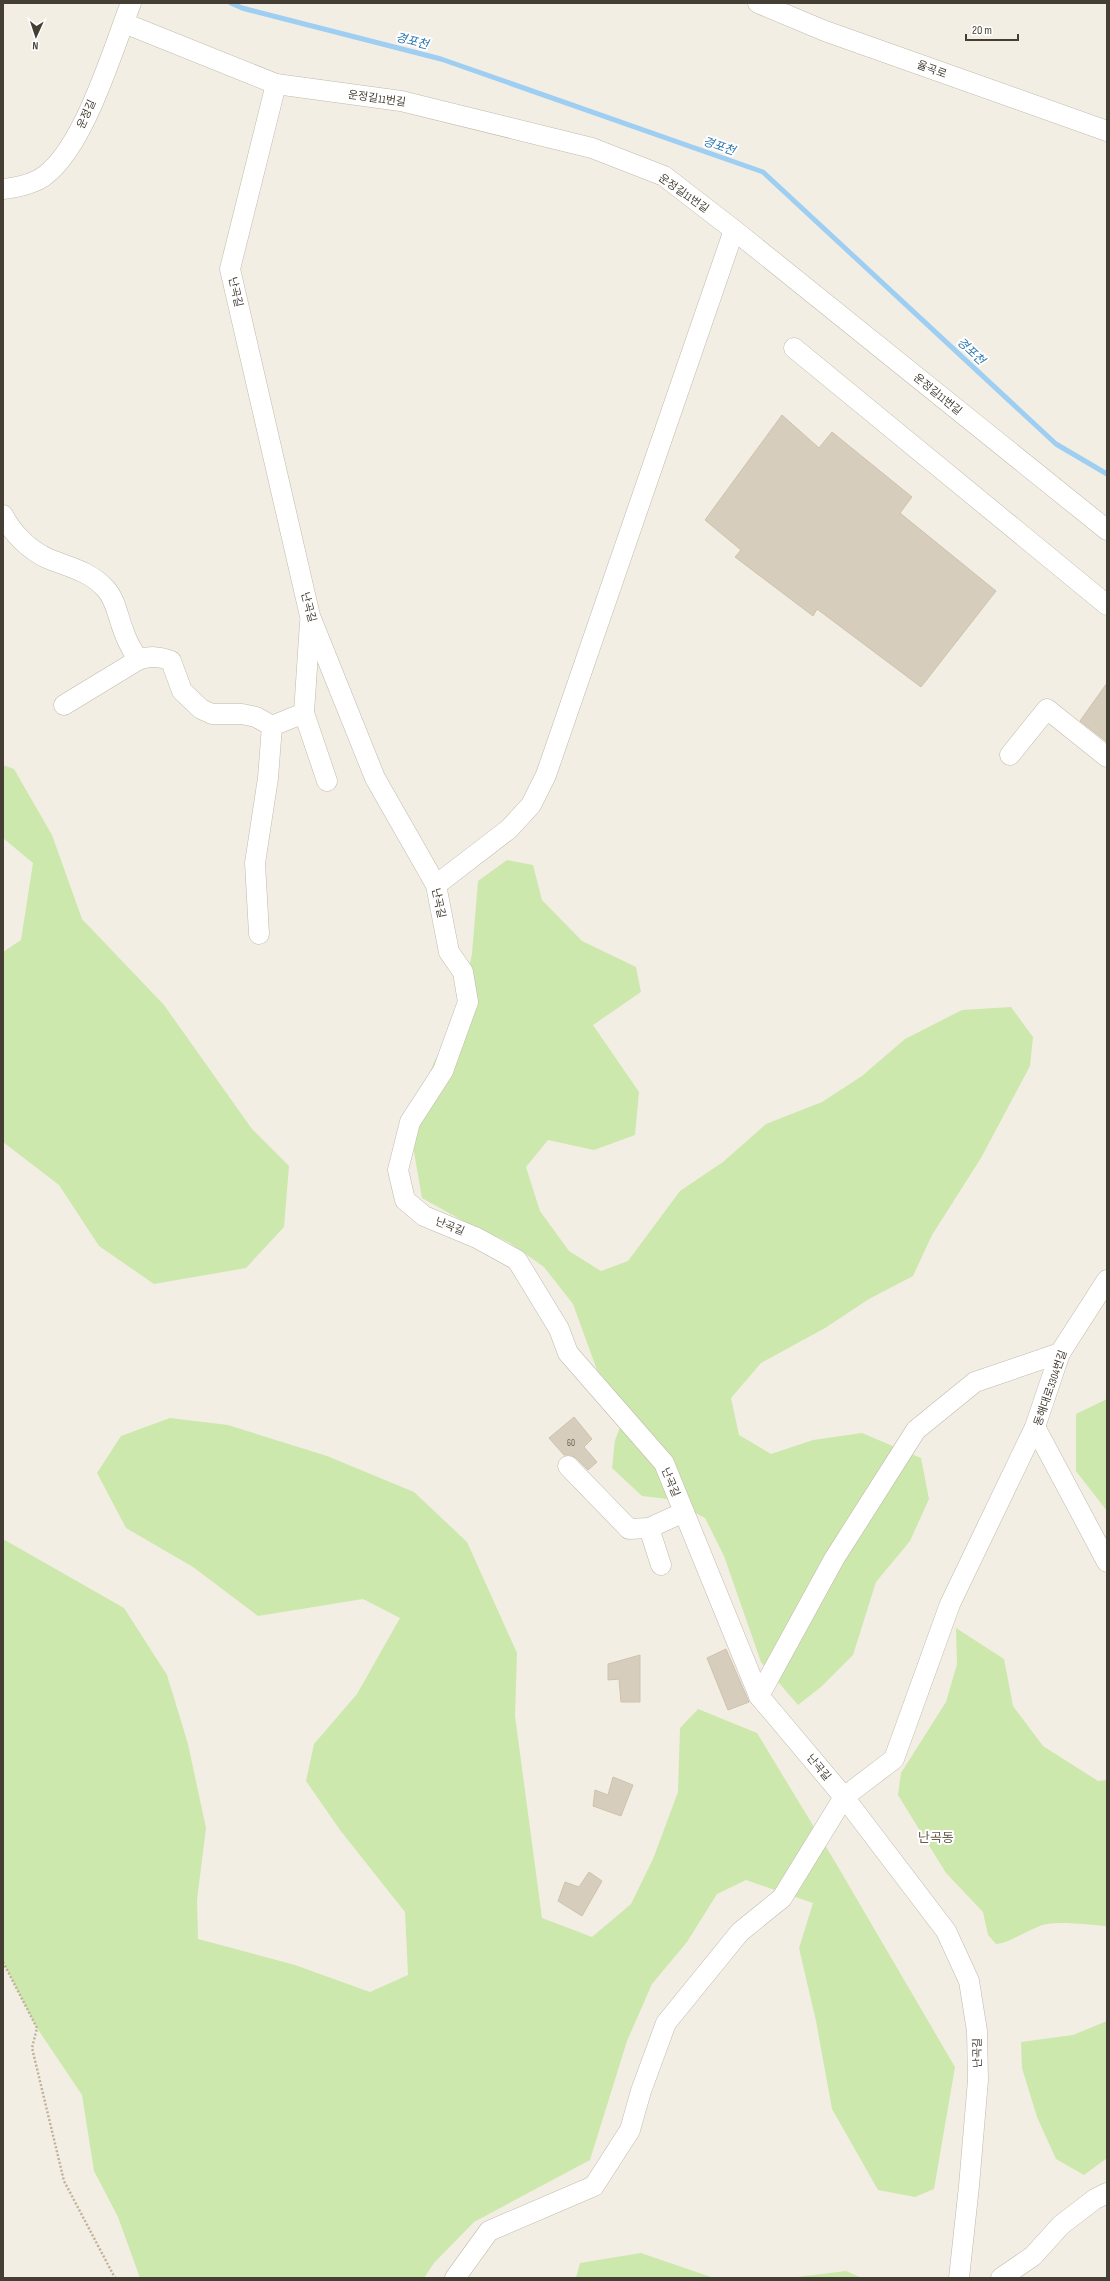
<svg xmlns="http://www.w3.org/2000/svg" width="1110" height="2281" viewBox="0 0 1110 2281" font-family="'Sofia Sans Condensed','Noto Sans KR',sans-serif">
  <rect width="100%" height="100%" fill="#f3eee4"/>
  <g fill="#cce8ac">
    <path d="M3,765L14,769L52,835L82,919L164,1005L252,1129L289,1166L284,1227L246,1268L154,1284L99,1246L59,1185L3,1142V952L21,940L33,863L3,838Z"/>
    <path d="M507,860L533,865L542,900L582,941L636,967L641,992L593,1025L639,1092L635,1135L594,1150L548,1140L526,1167L540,1211L569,1251L601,1271L628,1261L680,1191L723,1162L766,1124L822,1102L862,1076L905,1039L962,1010L1011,1007L1033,1037L1030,1066L981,1158L932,1235L913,1276L869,1299L825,1328L761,1363L731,1398L739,1435L771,1454L813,1440L862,1433L921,1458L929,1499L910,1541L876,1582L853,1655L821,1687L798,1705L761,1662L724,1556L705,1518L668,1499L642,1496L612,1468L615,1440L628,1407L597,1370L573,1304L544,1267L510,1243L465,1222L422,1198L409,1123L435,1060L454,1032L472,954L478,881Z"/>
    <path d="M1107,1399V1511L1076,1471V1414Z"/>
    <path d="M170,1418L228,1425L327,1456L414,1492L467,1542L517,1653L515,1716L542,1918L592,1937L631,1904L653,1859L678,1792L680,1728L698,1709L757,1733L834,1860L955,2067L934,2189L915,2197L878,2190L832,2109L816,2021L799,1948L813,1903L746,1880L717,1894L687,1942L652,1984L627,2041L590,2160L474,2222L434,2263L424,2278H140L118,2217L94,2171L82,2095L37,2028L3,1962V1539L124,1608L167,1675L188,1744L206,1828L197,1900L198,1939L295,1965L370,1992L408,1975L405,1912L340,1830L306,1781L314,1744L357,1694L400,1618L363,1599L258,1616L193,1567L126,1528L97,1473L121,1436Z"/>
    <path d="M956,1628L1004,1659L1013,1706L1043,1746L1098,1781L1107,1780V1926C1090,1925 1064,1921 1047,1924C1031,1927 1009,1944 996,1944L988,1935L983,1912L946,1873L898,1795L901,1773L946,1702L957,1664Z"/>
    <path d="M1107,2021V2158L1084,2175L1056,2159L1037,2117L1022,2068L1021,2042L1073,2035Z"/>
    <path d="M641,2253L714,2278H576L580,2263Z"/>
    <path d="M846,2271L862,2278H789Z"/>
  </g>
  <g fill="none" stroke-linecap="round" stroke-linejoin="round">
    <path stroke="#9ecef1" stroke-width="5" d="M231,3L242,8L441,59L763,172L1056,444L1107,474"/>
  </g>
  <g fill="#d7cdbc" stroke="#cfc2ad">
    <path d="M782,415L819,448L832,432L912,497L900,513L996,591L921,687L817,609L813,616L735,557L741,550L705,520Z"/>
    <path d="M1107,683V742L1080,721Z"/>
    <path d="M574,1417L592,1439L584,1447L597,1462L588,1470L576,1458L571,1455H564L549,1438Z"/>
    <path d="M726,1649L749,1702L728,1710L707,1658Z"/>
    <path d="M640,1655V1702H621L619,1679L608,1680V1664Z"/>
    <path d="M613,1777L633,1785L621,1816L593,1806L595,1790L608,1795Z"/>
    <path d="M589,1872L602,1881L582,1916L558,1901L565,1882L579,1887Z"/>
  </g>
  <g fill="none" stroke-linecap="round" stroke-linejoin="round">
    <defs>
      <g id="minor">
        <path d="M758,3L825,31L1107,131"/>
        <path d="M124,23L276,84L401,101L592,148L664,176L734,230L1107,530"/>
        <path d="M276,84L230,269L310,616L375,778L436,885L449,952L463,972L468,1002L443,1071L410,1122L398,1170L405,1200L424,1216L477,1238L517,1260L559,1329L568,1353L664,1463L759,1696L844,1797L946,1931L969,1981L977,2031L978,2080L969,2186L959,2278"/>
        <path d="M3,189C15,188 27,185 38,180C82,157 113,48 131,3"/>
        <path d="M794,348L1107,605"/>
        <path d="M3,515C12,533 30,551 49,559C69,567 89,571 105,588C116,599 118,618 124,632C127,642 133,651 138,660"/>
        <path d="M310,622L304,713L327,781"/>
        <path d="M64,705L138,660C150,656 159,656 171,661L182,691L201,709L212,714H242L256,717L272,726"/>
        <path d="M1010,755L1047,709L1107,757"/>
        <path d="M436,885L509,829L531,805L546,775L734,230"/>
        <path d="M259,934L255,863L268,778L272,726L304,713"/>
        <path d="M1035,1427L1107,1562"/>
        <path d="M568,1466L629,1529L649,1528L684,1512"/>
        <path d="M649,1528L661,1565"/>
        <path d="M759,1696L834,1559L916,1430L975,1382L1060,1353"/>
        <path d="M455,2278L489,2231L594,2186L630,2130L641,2091L666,2023L740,1932L782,1898L844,1797L894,1759L950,1604L1035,1427L1060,1353L1107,1280"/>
        <path d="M1001,2278L1033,2256L1061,2225L1095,2199L1107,2193"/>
      </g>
    </defs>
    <use href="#minor" stroke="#c1b9aa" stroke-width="21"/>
    <path stroke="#c0b298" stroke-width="2.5" stroke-dasharray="2 2" stroke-linecap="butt" d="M3,1962L37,2028L32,2048L64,2181L115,2278"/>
    <use href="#minor" stroke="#fff" stroke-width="20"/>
  </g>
  <g text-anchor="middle" stroke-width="4" stroke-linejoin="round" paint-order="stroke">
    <g font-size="9" fill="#6a6256">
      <text x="571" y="1446">60</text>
    </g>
    <g font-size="11" fill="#453e34" stroke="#fff">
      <text transform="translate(932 69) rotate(20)" y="4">율곡로</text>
      <text transform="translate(377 98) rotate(8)" y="4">운정길11번길</text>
      <text transform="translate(86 114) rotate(-66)" y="4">운정길</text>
      <text transform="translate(684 193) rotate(35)" y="4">운정길11번길</text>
      <text transform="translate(236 292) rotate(77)" y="4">난곡길</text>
      <text transform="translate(938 394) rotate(39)" y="4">운정길11번길</text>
      <text transform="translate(309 607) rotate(75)" y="4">난곡길</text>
      <text transform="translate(439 903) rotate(78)" y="4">난곡길</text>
      <text transform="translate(450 1226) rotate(22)" y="4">난곡길</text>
      <text transform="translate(1050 1388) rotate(-71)" y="4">동해대로3304번길</text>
      <text transform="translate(671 1482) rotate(67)" y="4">난곡길</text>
      <text transform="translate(819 1767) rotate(50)" y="4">난곡길</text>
      <text transform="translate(977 2053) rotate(-91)" y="4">난곡길</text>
    </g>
    <g font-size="12" font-style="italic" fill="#2b78b3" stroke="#fff">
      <text transform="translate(412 41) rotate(14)" y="4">경포천</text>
      <text transform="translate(719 146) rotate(19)" y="4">경포천</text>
      <text transform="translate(971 351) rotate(43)" y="4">경포천</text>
    </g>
    <g font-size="13" fill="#685d4b" stroke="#fff">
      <text x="936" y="1842">난곡동</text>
    </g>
  </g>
  <rect width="1110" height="2281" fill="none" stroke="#453e34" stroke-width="8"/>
  <g transform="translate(36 36) rotate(183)" stroke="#ffffff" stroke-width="3" paint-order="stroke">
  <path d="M0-3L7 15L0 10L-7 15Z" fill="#453e34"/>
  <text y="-6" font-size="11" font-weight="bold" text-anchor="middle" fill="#453e34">N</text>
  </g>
  <path d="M966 34v6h52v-6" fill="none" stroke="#453e34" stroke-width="2"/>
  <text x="972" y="34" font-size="12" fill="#453e34" stroke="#ffffff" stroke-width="3" paint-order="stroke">20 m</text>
</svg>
